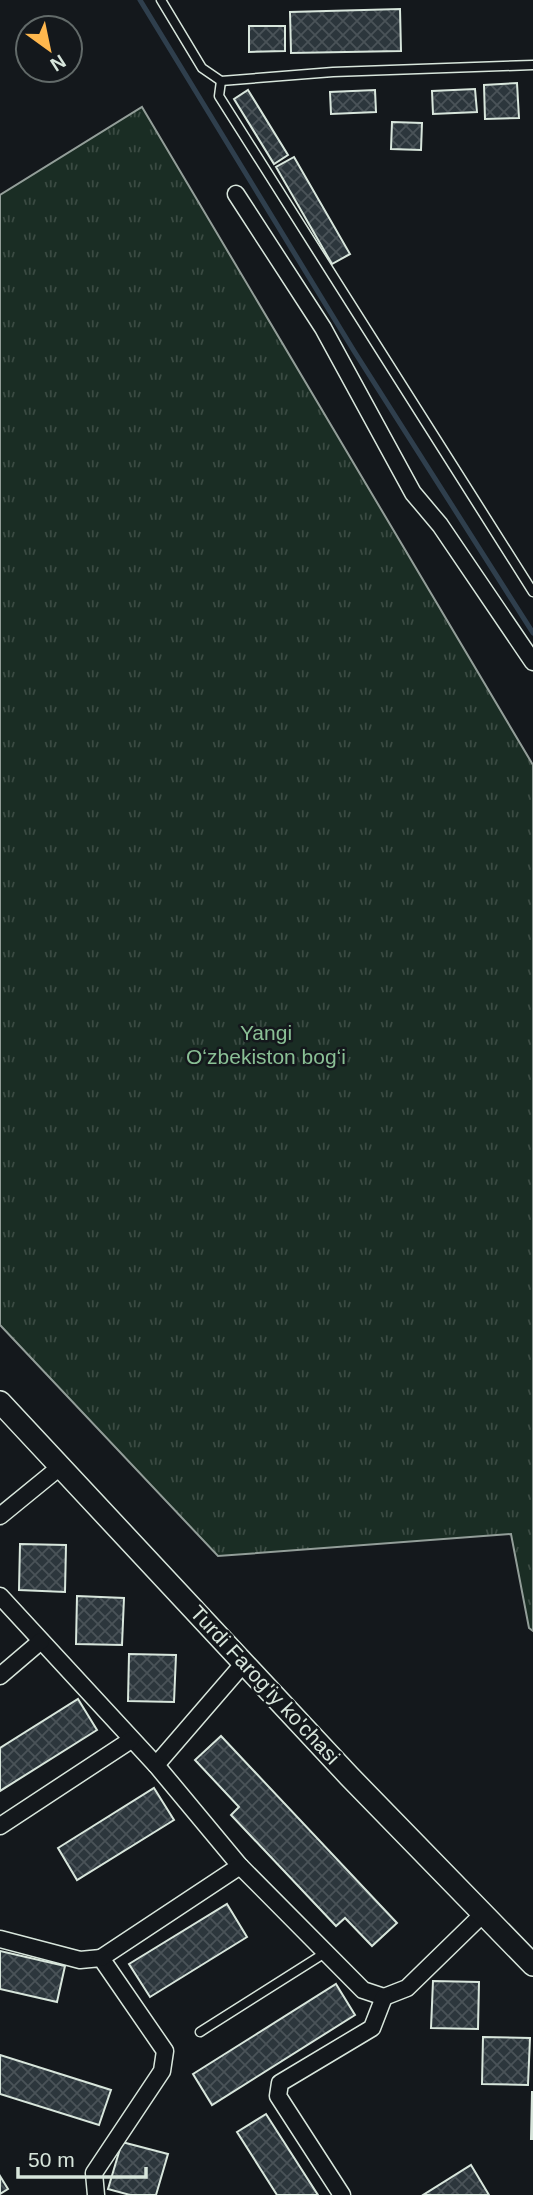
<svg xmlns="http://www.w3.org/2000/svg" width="533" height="2195" viewBox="0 0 533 2195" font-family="Helvetica,sans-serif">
  <defs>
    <pattern id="park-tufts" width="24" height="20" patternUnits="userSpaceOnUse" patternTransform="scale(1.75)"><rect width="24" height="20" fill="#1a2d24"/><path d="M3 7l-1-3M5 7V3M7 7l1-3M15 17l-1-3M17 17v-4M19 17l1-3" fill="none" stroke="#3b4b43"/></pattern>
    <pattern id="building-cross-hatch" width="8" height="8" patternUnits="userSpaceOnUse" patternTransform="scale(1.75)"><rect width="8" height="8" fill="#2c363c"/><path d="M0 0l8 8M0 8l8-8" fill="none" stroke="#4a5358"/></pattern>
  </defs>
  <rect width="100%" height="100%" fill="#14181c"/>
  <path fill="url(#park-tufts)" stroke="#939e99" stroke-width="2" d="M142,107L533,765V1631L529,1628L511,1534L218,1556L0,1325V195Z"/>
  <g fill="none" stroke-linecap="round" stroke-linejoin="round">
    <path stroke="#2f3f4d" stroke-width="5" d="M140,0L354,351L533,633"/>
  </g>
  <g fill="url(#building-cross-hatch)" stroke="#d8e6dc" stroke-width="2">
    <path d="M400,9L401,51L291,53L290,12Z"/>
    <path d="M249,26H285V51L249,52Z"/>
    <path d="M517,83L519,118L485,119L484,85Z"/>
    <path d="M475,89L477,112L433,114L432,91Z"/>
    <path d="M248,90L288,155L274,164L234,99Z"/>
    <path d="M375,90L376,112L331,114L330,92Z"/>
    <path d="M392,122L422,123L421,150L391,149Z"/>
    <path d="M294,157L350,254L332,264L276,167Z"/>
    <path d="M20,1544L66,1545L65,1592L19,1590Z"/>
    <path d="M77,1596L124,1598L122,1645L76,1644Z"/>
    <path d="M129,1654L176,1655L174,1702L128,1701Z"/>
    <path d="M78,1699L97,1730L0,1791V1748Z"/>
    <path d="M221,1736L397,1923L372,1946L345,1918L336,1926L231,1815L239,1807L195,1760Z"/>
    <path d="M154,1788L174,1820L77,1880L58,1848Z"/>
    <path d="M227,1904L247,1937L150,1997L129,1964Z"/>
    <path d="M0,1951L65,1966L57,2002L0,1989Z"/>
    <path d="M433,1981L479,1982L478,2029L431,2028Z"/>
    <path d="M336,1984L355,2015L212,2105L193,2074Z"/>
    <path d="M483,2037L530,2038L528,2085L482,2084Z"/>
    <path d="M0,2055L111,2090L99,2125L0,2094Z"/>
    <path d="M532,2092H533V2139H531Z"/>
    <path d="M266,2114L318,2195H277L237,2132Z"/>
    <path d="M122,2142L168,2154L156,2195H130L108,2189Z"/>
    <path d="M471,2165L489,2195H423Z"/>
    <path d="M0,2176L8,2189L0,2194Z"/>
  </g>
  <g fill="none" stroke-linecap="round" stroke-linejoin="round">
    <defs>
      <g id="service">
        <path d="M161,0L202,68L221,81L333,72L533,65"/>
        <path d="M221,81L219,96L533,592"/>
        <path d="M200,2032L328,1951"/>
      </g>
      <g id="minor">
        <path d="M236,194L323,328L413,493L440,525L533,662"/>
        <path d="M0,1516L60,1467"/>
        <path d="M0,1596L156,1765L244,1663"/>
        <path d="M0,1676L41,1641"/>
        <path d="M156,1765L240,1866L363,1990L384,1997L407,1988L483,1914"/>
        <path d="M0,1826L131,1740"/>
        <path d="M0,1939L80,1960L101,1958L165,2051L162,2071L94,2173L96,2195"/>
        <path d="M101,1958L240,1866"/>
        <path d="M342,2195L278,2096L280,2083L372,2028L384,1997"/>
      </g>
      <path id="secondary" d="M0,1402L349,1776L533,1965"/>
    </defs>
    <use href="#service" stroke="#d8e6dc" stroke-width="11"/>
    <use href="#minor" stroke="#d8e6dc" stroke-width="19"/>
    <use href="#secondary" stroke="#d8e6dc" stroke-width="24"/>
    <use href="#service" stroke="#14181c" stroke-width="8"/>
    <use href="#minor" stroke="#14181c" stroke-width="16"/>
    <use href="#secondary" stroke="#14181c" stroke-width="21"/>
  </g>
  <g text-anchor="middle" stroke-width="5" stroke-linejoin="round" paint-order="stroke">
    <g font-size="21" fill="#8ac095" stroke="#14181c">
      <text x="266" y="1040">Yangi<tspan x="266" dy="24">Oʻzbekiston bogʻi</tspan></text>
    </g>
    <g font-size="21" fill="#d8e6dc" stroke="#14181c">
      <text transform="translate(265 1685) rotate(47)" y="7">Turdi Farog'iy ko'chasi</text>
    </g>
  </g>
  <g transform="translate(49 49) rotate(147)"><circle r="33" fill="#14181c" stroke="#626a69" stroke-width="2"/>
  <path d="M0-5L12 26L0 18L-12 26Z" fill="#ffb74d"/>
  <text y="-10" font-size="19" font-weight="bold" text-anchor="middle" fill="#d8e6dc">N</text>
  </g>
  <path d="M18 2167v10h128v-10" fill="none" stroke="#d8e6dc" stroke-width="3.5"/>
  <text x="28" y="2167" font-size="21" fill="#d8e6dc" stroke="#14181c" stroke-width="5" paint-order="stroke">50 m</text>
</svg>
